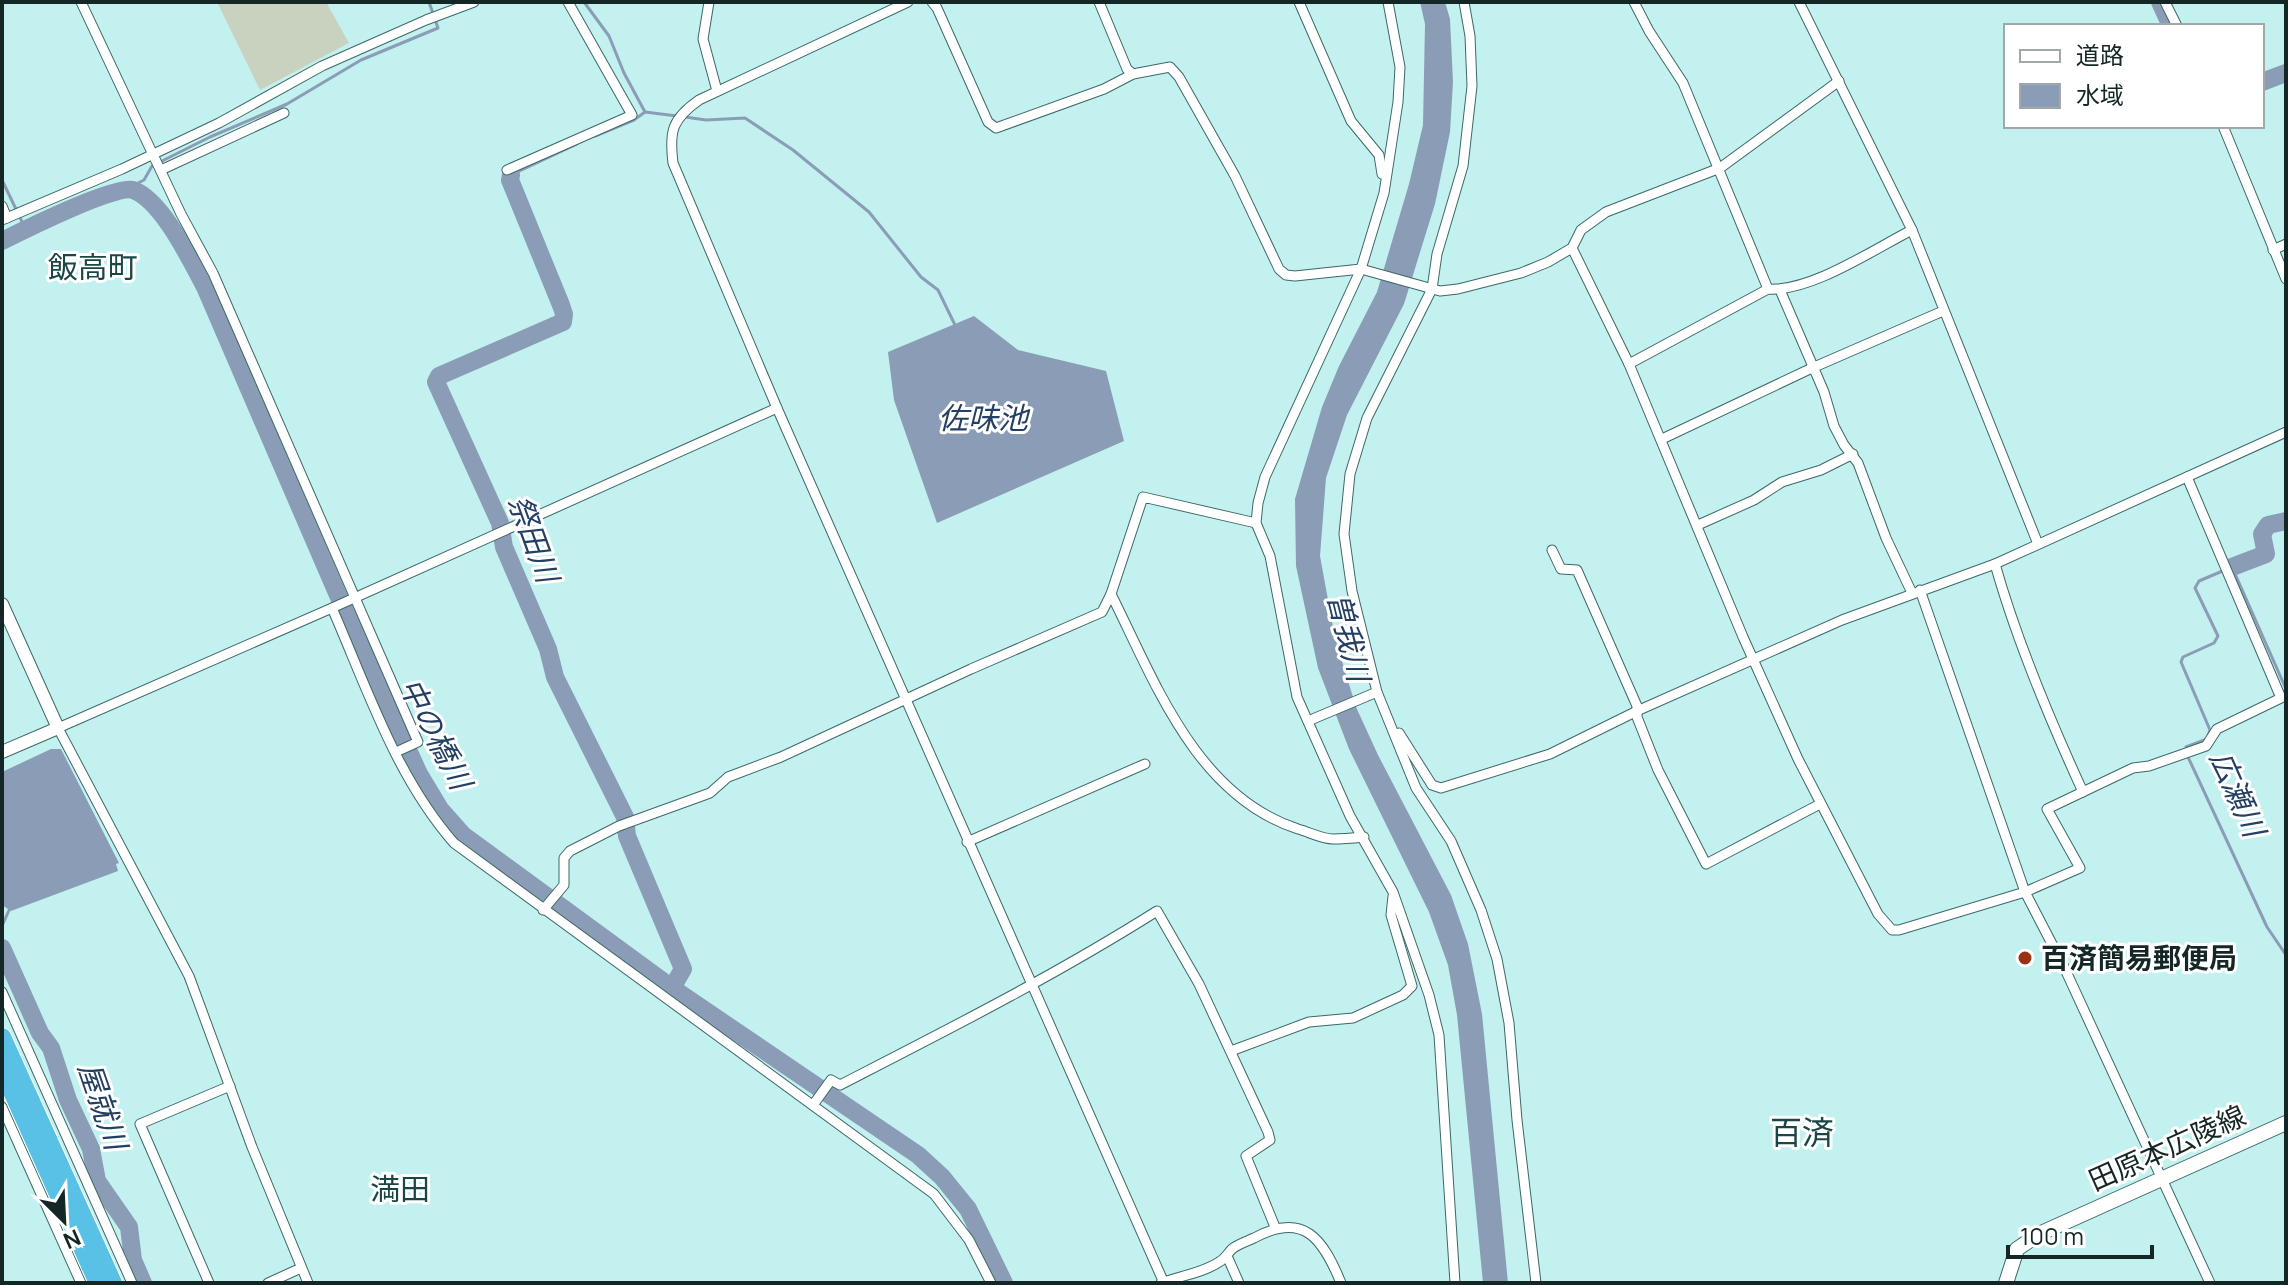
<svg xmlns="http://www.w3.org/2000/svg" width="2288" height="1285" viewBox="0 0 2288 1285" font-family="Manrope,'Noto Sans JP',sans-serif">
  <rect width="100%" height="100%" fill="#c2f1ef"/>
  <path fill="#c8d2bf" d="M217,2H326L349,43L260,90Z"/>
  <g fill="#8b9db6">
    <path d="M1420,2H1445L1450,19L1453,82L1450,132L1435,204L1404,304L1347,415L1326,478L1320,556L1335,638L1356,707L1378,755L1451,895L1468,944L1482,1014L1508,1283H1483L1457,1015L1448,965L1429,912L1349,749L1318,668L1296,566L1295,499L1322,407L1339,366L1377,292L1409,184L1423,125L1425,24Z"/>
    <path d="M974,316L1018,350L1106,371L1124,441L937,523L894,400L888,352Z"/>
    <path d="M51,749H61L119,863L116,864L118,871L11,911L2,905V772Z"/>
  </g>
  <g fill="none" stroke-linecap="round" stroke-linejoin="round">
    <g stroke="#8b9db6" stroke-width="3">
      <path d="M584,2L609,36L624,73L645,112"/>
      <path d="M685,117L706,120L745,118L793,150L869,212L921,277L938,290L955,325"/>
      <path d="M595,136L634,120L645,112L677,116"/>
      <path d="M511,175L577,144"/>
      <path d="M2,180L26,230"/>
      <path d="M126,189L144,180L152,166L210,137L287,104L361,60L438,28L429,2"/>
      <path d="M2286,689L2232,567L2199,581L2195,588L2218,636L2214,643L2183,657L2181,662L2210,730L2207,739L2186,747L2188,757L2267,927L2286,955"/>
      <path d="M2,926L10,908"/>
    </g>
    <g stroke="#8b9db6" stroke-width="18">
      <path d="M2160,2L2171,26"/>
      <path d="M2262,82L2286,73"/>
      <path d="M511,175L510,180L561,305L564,314L563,322L439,376L436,382L500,523L504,547L548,649L555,677L625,817L627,836L683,969L672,988"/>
      <path d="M2,241C22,231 116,184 133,190C162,200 191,261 205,287L337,593L419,774L440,809L463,835L672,988L918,1155L942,1177L968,1209L1004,1283"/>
      <path d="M2232,567L2266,554L2262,534L2268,525L2286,521"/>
      <path d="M2,948L40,1033L51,1048L68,1100L91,1149L97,1181L129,1227L133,1260L143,1283"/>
    </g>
    <defs>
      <g id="minor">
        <path d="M81,2L181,214L213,273L418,742L396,752"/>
        <path d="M709,2L703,39L717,91"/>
        <path d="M932,2L937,8L988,122L996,128L1104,89L1133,74L1170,67L1179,77L1235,176L1279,269L1286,275L1295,276L1361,269L1440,291L1458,289L1521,273L1548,262L1572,248L1581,230L1606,212L1720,168L1839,81"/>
        <path d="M1099,2L1127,69L1133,74"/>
        <path d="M1299,2L1351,121L1379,155L1382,174"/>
        <path d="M1388,2L1400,67L1398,102L1384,193L1361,269L1265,477L1258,503L1256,523L1270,556L1297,697L1350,816L1393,892L1429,995L1439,1035L1455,1283"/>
        <path d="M1464,2L1470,36L1472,86L1463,166L1437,254L1432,289L1367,418L1350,474L1344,534L1352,591L1377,692L1416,788L1451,841L1481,910L1497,959L1509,1023L1517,1120L1536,1283"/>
        <path d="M1634,2L1649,31L1683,83L1768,289"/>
        <path d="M1799,2L1912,230L2038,544"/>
        <path d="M2165,2L2177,26"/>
        <path d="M2223,126L2286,279"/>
        <path d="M161,170L284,113"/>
        <path d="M507,170L632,115L568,2"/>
        <path d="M2,206L7,218"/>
        <path d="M2,220L122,169L219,123L322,66L426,20L474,2"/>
        <path d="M1572,248L1629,364L1743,637L1798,759L1878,914L1892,930H1899L2025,892L2080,868L2047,809L2133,768L2149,766L2206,746L2217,729L2281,698L2187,477"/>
        <path d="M2273,250L2286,244"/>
        <path d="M1780,290L1824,392L1834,426L1844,445L1858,463L1886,538L1912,593"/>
        <path d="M1629,364L1768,289C1811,292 1874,249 1912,230"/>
        <path d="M777,408L1164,1283"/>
        <path d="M1662,439L1812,368L1943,311"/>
        <path d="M1698,525L1754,500L1782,482L1821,470L1853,454"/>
        <path d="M1552,550L1561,569L1577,570L1637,706V717L1658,770L1706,864L1820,804"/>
        <path d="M1995,564C2017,642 2049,718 2083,792"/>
        <path d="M1920,590L2025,892L2064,967L2210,1283"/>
        <path d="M1111,594C1155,682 1196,796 1298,829C1309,832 1322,839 1333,839C1343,839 1354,838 1364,837"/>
        <path d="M332,608C367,688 396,777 454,843L934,1194L969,1240L991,1283"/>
        <path d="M1308,721L1377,692"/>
        <path d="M1399,733L1432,785L1441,788L1550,754L1637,711L1842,620L1995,564L2286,432"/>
        <path d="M967,842L1145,764"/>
        <path d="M543,910L564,885V858L570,851L619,826L710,793L728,777L781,757L971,669L1102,612L1111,594L1143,497L1256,523"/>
        <path d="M2,992L132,1283"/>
        <path d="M1231,1051L1309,1022L1353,1018L1403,995L1412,986L1391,915L1393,896"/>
        <path d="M813,1105L831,1080L840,1085C947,1030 1054,976 1157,911L1199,984L1268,1132L1270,1140L1246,1156L1275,1227"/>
        <path d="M2,1107L81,1283"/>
        <path d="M1227,1256L1239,1283"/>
        <path d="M209,1283L140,1124L230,1086"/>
        <path d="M268,1283L301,1268"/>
        <path d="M308,1283L252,1147L189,976L58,728L332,608L777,408L673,163C669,131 672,119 699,100L908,2"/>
        <path d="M1161,1283C1179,1276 1203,1273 1219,1262C1225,1259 1228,1253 1232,1249C1238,1244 1248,1241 1254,1238C1304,1211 1323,1239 1341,1283"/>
      </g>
      <path id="tertiary" d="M2,604L58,728L2,752"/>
      <path id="secondary" d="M2006,1283L2017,1249L2039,1234L2286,1123"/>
      <g id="motorway">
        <path d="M2,1037L113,1283"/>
        <path d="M2,1069L98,1283"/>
      </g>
    </defs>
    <use href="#minor" stroke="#3d6867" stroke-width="11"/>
    <use href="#tertiary" stroke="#3d6867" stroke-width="14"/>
    <use href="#secondary" stroke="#3d6867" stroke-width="16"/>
    <use href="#motorway" stroke="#fff" stroke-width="20"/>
    <use href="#minor" stroke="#fff" stroke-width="9"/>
    <use href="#tertiary" stroke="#fff" stroke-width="12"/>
    <use href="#secondary" stroke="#fff" stroke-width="14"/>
    <use href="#motorway" stroke="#5ac1e6" stroke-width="18"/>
  </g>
  <circle fill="#993115" stroke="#fff" stroke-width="3" cx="2025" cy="958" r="8"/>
  <g text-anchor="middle" stroke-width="6" stroke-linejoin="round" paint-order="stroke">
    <g font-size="28" font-weight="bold" fill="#142625" stroke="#fff" text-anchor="start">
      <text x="2041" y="968">百済簡易郵便局</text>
    </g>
    <g font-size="28" fill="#142625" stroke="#fff">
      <text transform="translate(2167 1148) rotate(-24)" y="10">田原本広陵線</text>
    </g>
    <g font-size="30" fill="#1a4645" stroke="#fff">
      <text x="93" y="278">飯高町</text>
      <text x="400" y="1200">満田</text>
    </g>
    <g font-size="30" font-style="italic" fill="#243f64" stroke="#fff">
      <text x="983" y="429">佐味池</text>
      <text transform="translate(533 539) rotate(70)" y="10">祭田川</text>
      <text transform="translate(1348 637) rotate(76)" y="10">曽我川</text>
      <text transform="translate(435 734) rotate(63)" y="10">中の橋川</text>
      <text transform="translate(2237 794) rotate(66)" y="10">広瀬川</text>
      <text transform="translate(102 1106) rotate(71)" y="10">屋就川</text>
    </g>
    <g font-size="32" fill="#1a4645" stroke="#fff">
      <text x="1802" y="1144">百済</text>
    </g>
  </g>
  <rect width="2288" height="1285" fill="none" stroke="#142625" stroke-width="8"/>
  <rect x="2004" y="24" width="260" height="104" fill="#ffffff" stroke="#a1a8a8" stroke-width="2"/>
  <rect x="2020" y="50" width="40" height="12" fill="#ffffff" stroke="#a1a8a8" stroke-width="2"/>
  <text x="2076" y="64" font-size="24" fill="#142625">道路</text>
  <rect x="2020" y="84" width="40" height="24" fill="#8b9db6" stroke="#a1a8a8" stroke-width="2"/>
  <text x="2076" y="104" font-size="24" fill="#142625">水域</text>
  <g transform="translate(64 1221) rotate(156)" stroke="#ffffff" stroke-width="6" paint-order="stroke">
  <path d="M0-6L14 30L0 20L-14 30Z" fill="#142625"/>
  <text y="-12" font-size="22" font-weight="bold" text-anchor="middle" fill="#142625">N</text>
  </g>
  <path d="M2008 1245v12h144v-12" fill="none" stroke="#142625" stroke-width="4"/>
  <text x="2020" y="1245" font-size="24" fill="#142625" stroke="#ffffff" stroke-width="6" paint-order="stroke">100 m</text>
</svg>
